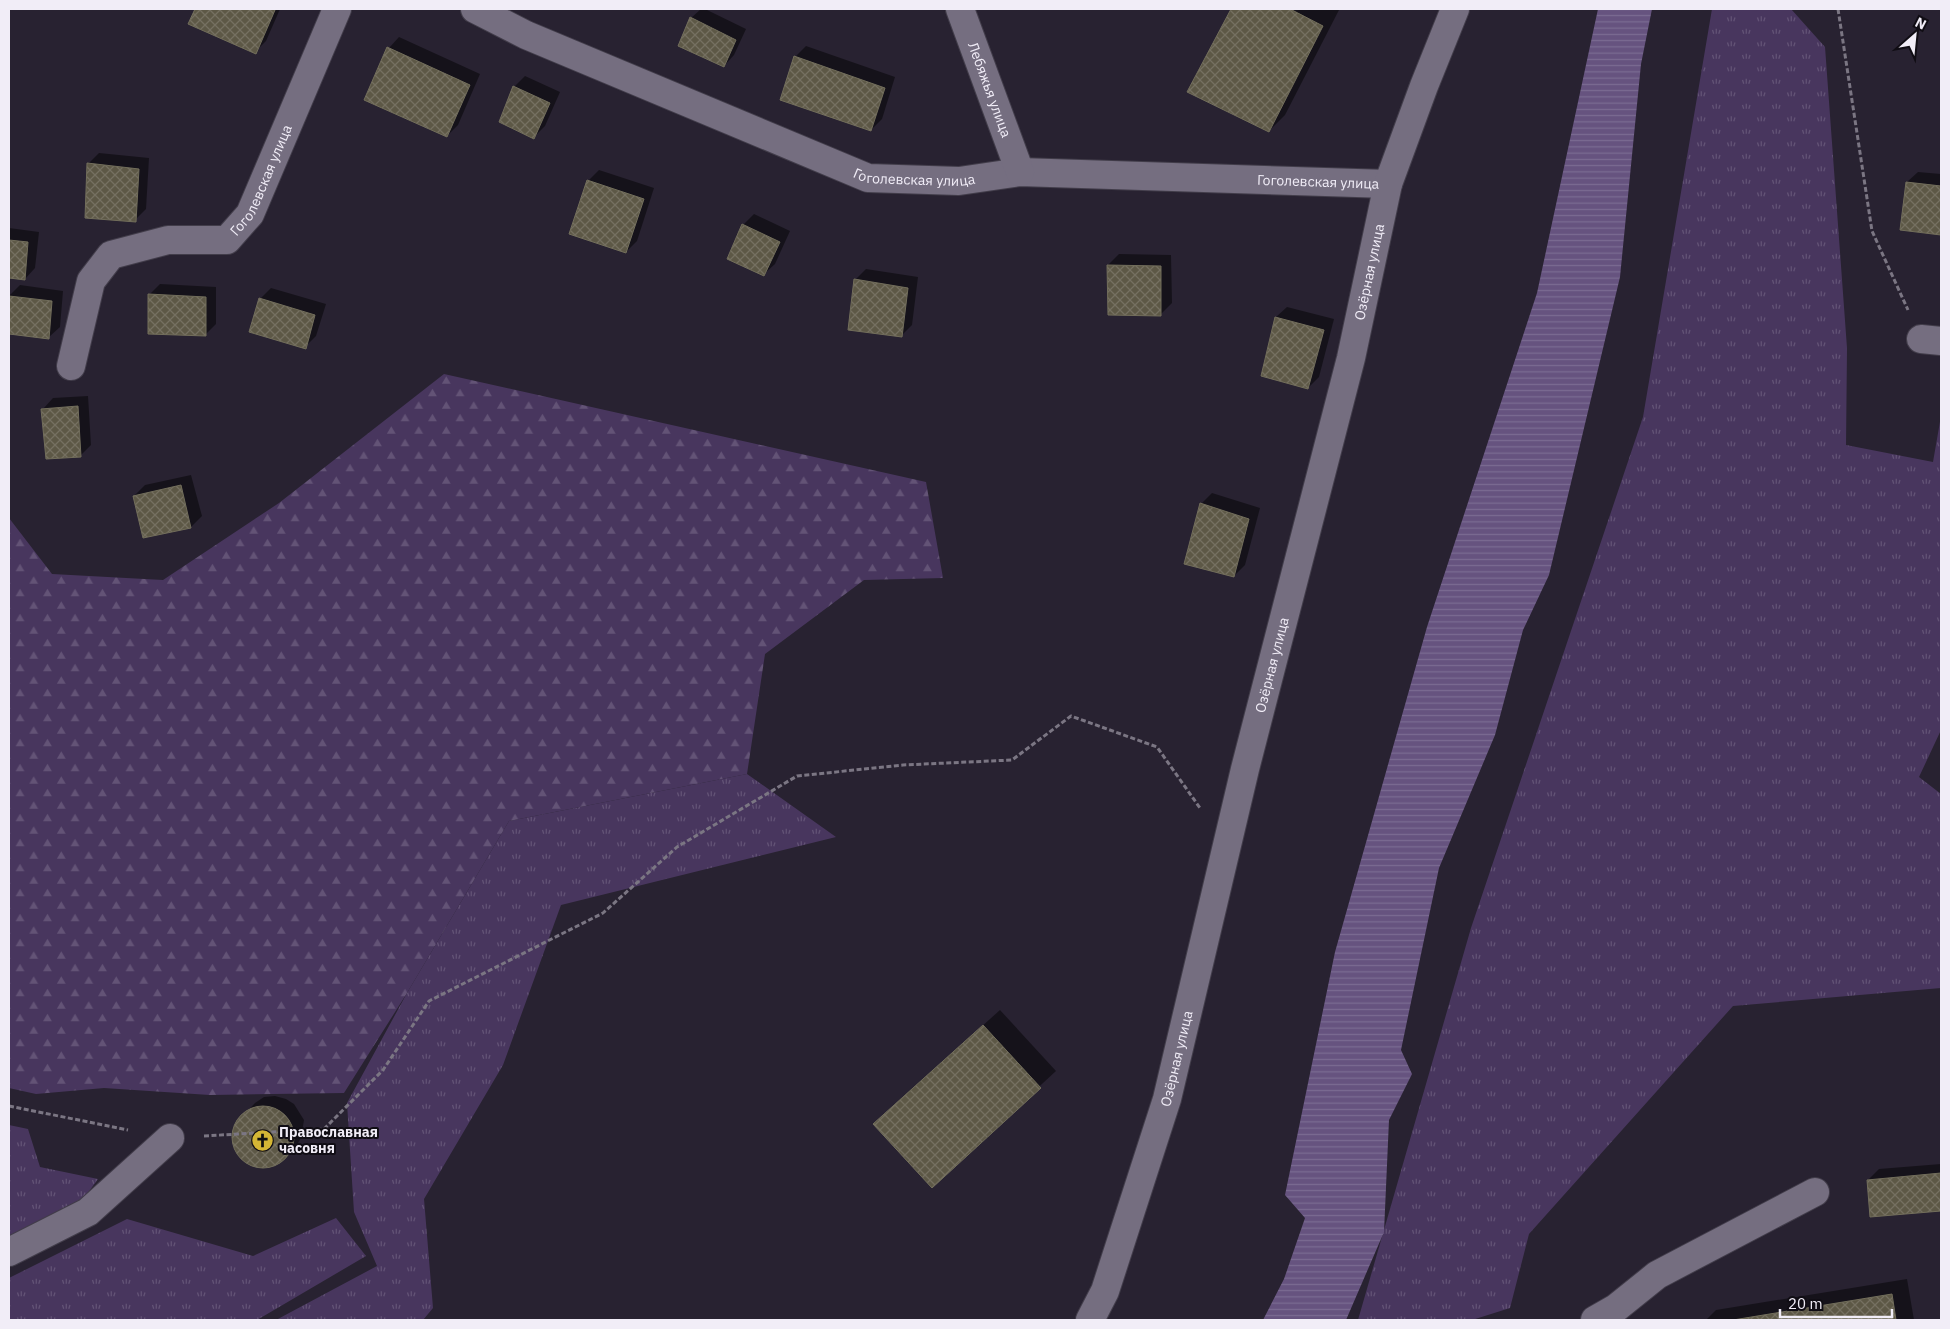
<svg xmlns="http://www.w3.org/2000/svg" width="1950" height="1329" viewBox="0 0 1950 1329" font-family="'IBM Plex Sans',sans-serif">
  <defs>
    <pattern id="grass-tufts" width="24" height="20" patternUnits="userSpaceOnUse" patternTransform="scale(1.25)"><rect width="24" height="20" fill="#48365e"/><path d="M3 7l-1-3M5 7V3M7 7l1-3M15 17l-1-3M17 17v-4M19 17l1-3" fill="none" stroke="#635376"/></pattern>
    <pattern id="forest-firs" width="22" height="20" patternUnits="userSpaceOnUse" patternTransform="scale(1.25)"><rect width="22" height="20" fill="#48365e"/><path d="M5 1l3.5 6h-7zM16 11l3.5 6h-7z" fill="#635376"/></pattern>
    <pattern id="water-rules" width="6" height="5" patternUnits="userSpaceOnUse" patternTransform="scale(1.25)"><rect width="6" height="5" fill="#66537f"/><path d="M0 2.5h6" fill="none" stroke="#7c6c92"/></pattern>
    <pattern id="building-cross-hatch" width="8" height="8" patternUnits="userSpaceOnUse" patternTransform="scale(1.25)"><rect width="8" height="8" fill="#5d5846"/><path d="M0 0l8 8M0 8l8-8" fill="none" stroke="#757061"/></pattern>
  </defs>
  <rect width="100%" height="100%" fill="#282231"/>
  <g fill="url(#grass-tufts)">
    <path d="M1712,9H1791L1825,47L1847,348L1846,445L1933,462L1941,416V730L1919,777L1941,794V988L1733,1006L1529,1234L1510,1308L1472,1320H1358L1471,928L1643,417Z"/>
    <path d="M747,774L836,837L561,905L503,1065L424,1199L433,1308L423,1320H276L377,1266L354,1212L347,1103L407,993L509,821Z"/>
    <path d="M9,1125L28,1129L40,1167L98,1179L82,1201L9,1237Z"/>
    <path d="M336,1218L366,1256L257,1320H9V1278L127,1219L253,1256Z"/>
  </g>
  <path fill="url(#forest-firs)" d="M444,374L926,482L943,578L864,580L765,654L747,774L509,821L407,993L344,1093L210,1095L104,1088L36,1094L9,1088V518L52,574L163,580L279,503Z"/>
  <path fill="url(#water-rules)" d="M1598,9H1652L1641,64L1620,277L1549,575L1523,630L1495,735L1439,868L1401,1050L1412,1074L1389,1120L1384,1232L1346,1320H1263L1284,1279L1305,1218L1285,1195L1335,952L1427,627L1537,293Z"/>
  <g fill="#0007">
    <path d="M197,9H280L266,41L255,52L190,24Z"/>
    <path d="M701,9H705L746,29L734,55L724,66L691,18Z"/>
    <path d="M1232,9L1339,10L1285,115L1269,131L1189,91Z"/>
    <path d="M399,37L480,74L458,125L447,136L365,99L389,48Z"/>
    <path d="M806,46L895,77L882,119L871,130L795,57Z"/>
    <path d="M525,76L560,92L545,126L534,137L514,87Z"/>
    <path d="M99,153L149,158L146,209L135,220L88,164Z"/>
    <path d="M599,170L654,188L637,241L626,252L588,181Z"/>
    <path d="M1918,172L1941,174V234L1902,229L1907,182Z"/>
    <path d="M754,214L790,231L775,264L764,274L743,225Z"/>
    <path d="M9,228L39,232L35,268L25,279L9,277Z"/>
    <path d="M1119,254L1171,255L1172,303L1161,314L1108,265Z"/>
    <path d="M866,269L918,277L912,325L901,336L855,280Z"/>
    <path d="M160,284L216,287V324L205,335L149,295Z"/>
    <path d="M20,285L63,291L60,327L49,337L9,333V296Z"/>
    <path d="M271,288L326,304L316,336L305,347L260,299Z"/>
    <path d="M1287,307L1334,319L1319,377L1308,388L1276,317Z"/>
    <path d="M88,396L91,445L80,456L43,409L53,398Z"/>
    <path d="M191,475L202,516L191,527L144,536L134,496L145,485Z"/>
    <path d="M1212,493L1260,508L1245,565L1234,576L1201,504Z"/>
    <path d="M1000,1010L1056,1071L932,1186L891,1108Z"/>
    <path d="M275,1096L286,1099L294,1104L304,1120L301,1138L295,1148L278,1163L258,1166L248,1163L241,1156L235,1148L234,1132L238,1121L255,1103L264,1097Z"/>
    <path d="M1941,1164V1210L1871,1216L1868,1180L1879,1169Z"/>
    <path d="M1907,1279L1914,1320H1706L1716,1310Z"/>
  </g>
  <g fill="url(#building-cross-hatch)" stroke="#726e5b">
    <path d="M195,9H273L275,10L256,54L188,24Z"/>
    <path d="M1231,9H1290L1323,26L1269,132L1187,92Z"/>
    <path d="M690,17L736,40L724,67L678,46Z"/>
    <path d="M387,47L470,85L447,137L364,100Z"/>
    <path d="M794,56L885,88L871,131L780,100Z"/>
    <path d="M513,86L550,103L534,139L499,122Z"/>
    <path d="M87,163L139,169L136,222L85,218Z"/>
    <path d="M587,180L644,199L626,253L569,234Z"/>
    <path d="M1906,182L1941,186V235L1900,230Z"/>
    <path d="M742,224L780,242L764,276L727,259Z"/>
    <path d="M9,240L28,242L25,280L9,278Z"/>
    <path d="M1107,265L1161,266V316L1108,315Z"/>
    <path d="M854,279L908,288L902,337L848,330Z"/>
    <path d="M148,294L206,297V336L148,334Z"/>
    <path d="M9,296L52,301L49,339L9,334Z"/>
    <path d="M259,298L315,315L306,349L249,332Z"/>
    <path d="M1275,317L1324,330L1308,389L1261,376Z"/>
    <path d="M78,406L81,457L46,459L41,409Z"/>
    <path d="M181,485L191,528L143,538L133,496Z"/>
    <path d="M1200,503L1249,519L1234,577L1184,564Z"/>
    <path d="M983,1025L1041,1088L932,1188L873,1124Z"/>
    <circle cx="263" cy="1137" r="31"/>
    <path d="M1941,1173V1211L1870,1217L1867,1180Z"/>
    <path d="M1892,1294L1896,1320H1733Z"/>
  </g>
  <g fill="none" stroke-linecap="round" stroke-linejoin="round">
    <defs>
      <g id="minor">
        <path id="s1" d="M475,9L526,35L868,178L959,181L1020,172L1388,184"/>
        <path id="s2" d="M960,9L1020,172"/>
        <path d="M1921,339L1941,341"/>
        <path id="s3" d="M71,366L91,281L111,255L168,240H227L250,214L337,9"/>
        <path d="M9,1252L88,1212L170,1138"/>
        <path id="s4" d="M1090,1320L1105,1291L1167,1099L1245,769L1351,358L1388,184L1424,86L1455,9"/>
        <path d="M1595,1320L1616,1308L1657,1275L1815,1192"/>
      </g>
    </defs>
    <use href="#minor" stroke="#423d4a" stroke-width="30"/>
    <g stroke="#7b7683" stroke-width="3" stroke-dasharray="5 2.5" stroke-linecap="butt">
      <path d="M1838,9L1872,231L1908,310"/>
      <path d="M9,1106L128,1130"/>
      <path d="M204,1136L324,1129L383,1070L429,1001L603,913L677,847L797,776L903,765L1012,760L1071,716L1157,747L1200,808"/>
    </g>
    <use href="#minor" stroke="#756e80" stroke-width="28"/>
  </g>
  <defs>
    <symbol id="church-disc" viewBox="-11 -11 22 22"><circle r="9.5" fill="#d4b635" stroke="#100d14"/><path d="M-1.2-6h2.4v3.5h3.3v2.4h-3.3V6h-2.4V-.1h-3.3v-2.4h3.3Z" fill="#111"/></symbol>
  </defs>
  <g fill-rule="evenodd">
    <use href="#church-disc" x="250" y="1128" width="25" height="25"/>
  </g>
  <g text-anchor="middle" stroke-width="4" stroke-linejoin="round" paint-order="stroke">
    <g font-size="14" fill="#f1edf7" stroke="#100d14">
      <text dy="5" stroke="none"><textPath href="#s2" startOffset="86">Лебяжья улица</textPath></text>
      <text dy="5" stroke="none"><textPath href="#s1" startOffset="474">Гоголевская улица</textPath></text>
      <text dy="5" stroke="none"><textPath href="#s3" startOffset="308">Гоголевская улица</textPath></text>
      <text dy="5" stroke="none"><textPath href="#s1" startOffset="879">Гоголевская улица</textPath></text>
      <text dy="5" stroke="none"><textPath href="#s4" startOffset="1086">Озёрная улица</textPath></text>
      <text dy="5" stroke="none"><textPath href="#s4" startOffset="681">Озёрная улица</textPath></text>
      <text dy="5" stroke="none"><textPath href="#s4" startOffset="276">Озёрная улица</textPath></text>
    </g>
    <g font-size="14" font-weight="bold" fill="#f1edf7" stroke="#100d14" text-anchor="start">
      <text x="279" y="1137">Православная<tspan x="279" dy="16">часовня</tspan></text>
    </g>
  </g>
  <rect width="1950" height="1329" fill="none" stroke="#f1edf7" stroke-width="20"/>
  <g transform="translate(1915 35) rotate(27)" stroke="#100d14" stroke-width="4" paint-order="stroke">
  <path d="M0-4L9 19L0 12L-9 19Z" fill="#f1edf7"/>
  <text y="-8" font-size="14" font-weight="bold" text-anchor="middle" fill="#f1edf7">N</text>
  </g>
  <path d="M1780 1309v8h112v-8" fill="none" stroke="#f1edf7" stroke-width="2.5"/>
  <text x="1788" y="1309" font-size="15" fill="#f1edf7" stroke="#100d14" stroke-width="4" paint-order="stroke">20 m</text>
</svg>
